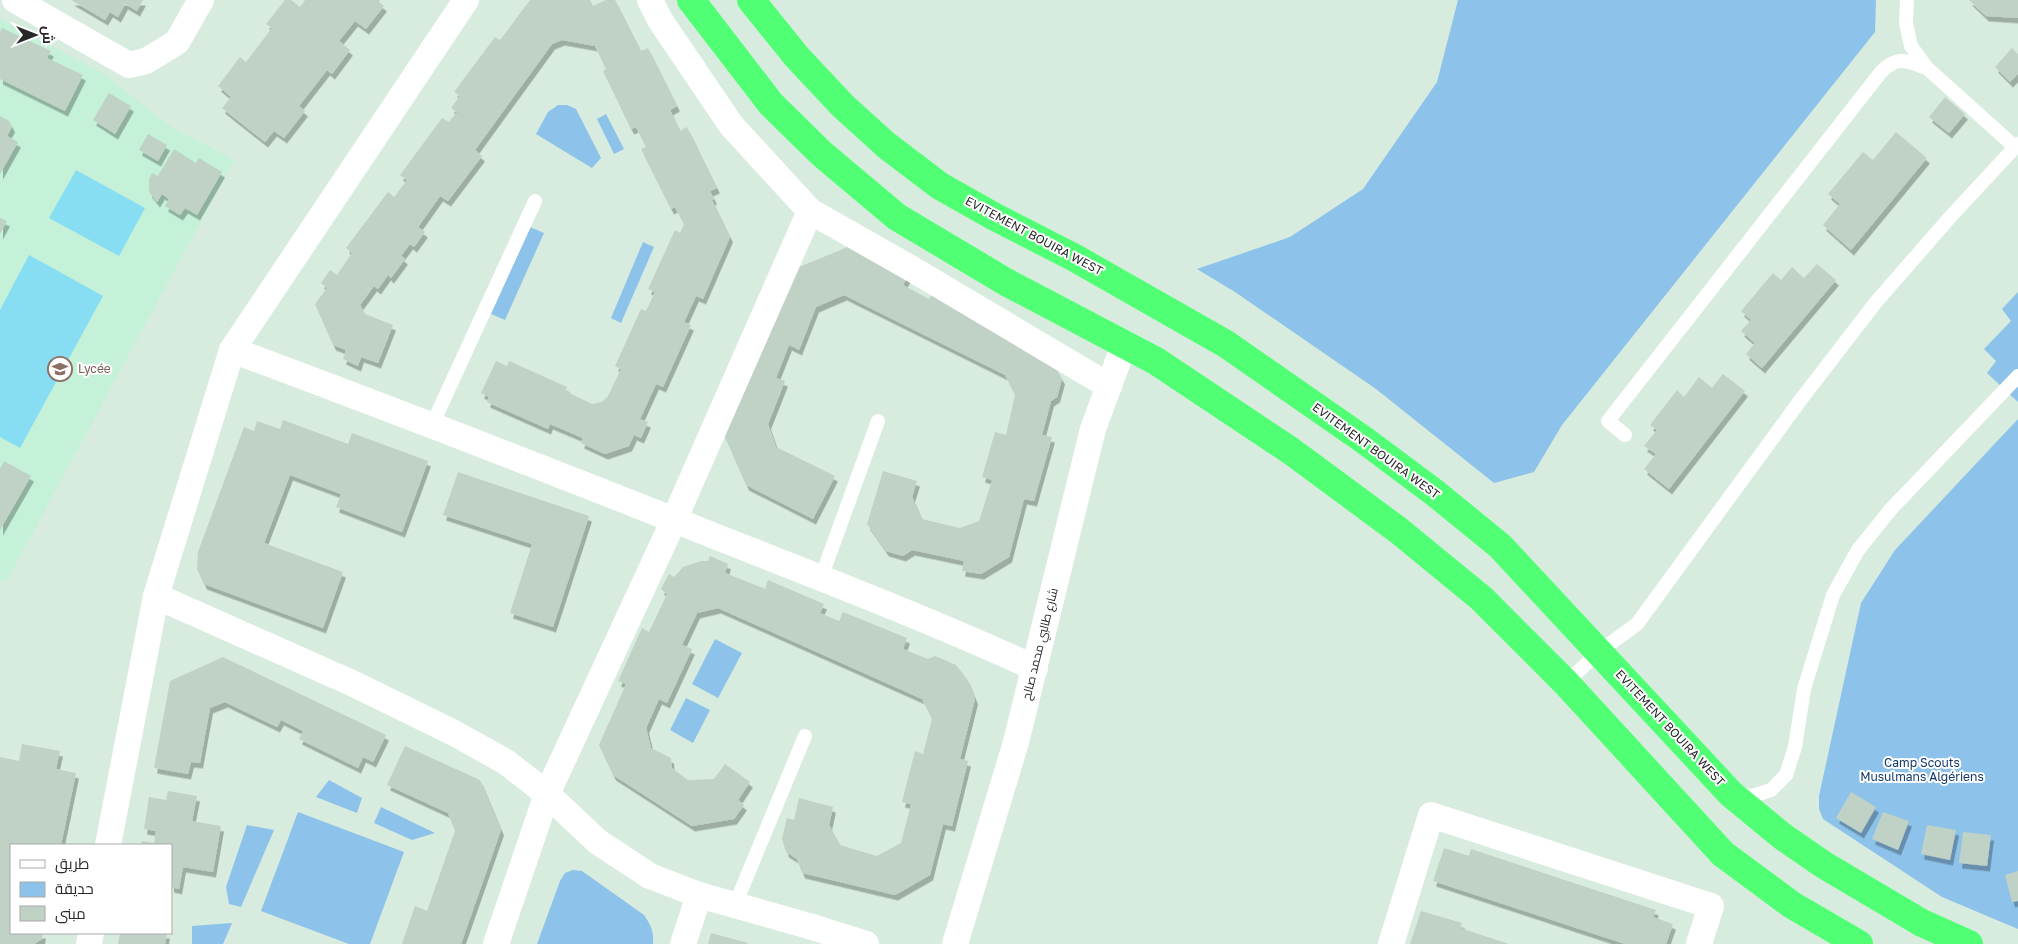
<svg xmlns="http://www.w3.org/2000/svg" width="2018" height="944" viewBox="0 0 2018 944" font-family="'Golos Text',Cairo,sans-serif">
  <defs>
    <filter id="shadow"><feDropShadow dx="3" dy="5.5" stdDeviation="0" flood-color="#0004"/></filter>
  </defs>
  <rect width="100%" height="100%" fill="#d7ecde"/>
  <path fill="#c4f1d8" d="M0,19L104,74L170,126L234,160L6,582L0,579Z"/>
  <g fill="#8dc2ea">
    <path d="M1458,0H1876L1875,32L1562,425L1534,472L1494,483L1376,389L1235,292L1197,269L1290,237L1363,189L1437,82Z"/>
    <path d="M558,105H567L576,109L601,158L592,168L536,134L548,112Z"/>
    <path d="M606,114L624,149L614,154L597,119Z"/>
    <path d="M530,227L544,233L505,320L491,314Z"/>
    <path d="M643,242L654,247L621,323L611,318Z"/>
    <path d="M2018,292V402L1987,373L1996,361L1984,349L2011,321L2002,309Z"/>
    <path d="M2018,419V929L1942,897L1823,819L1819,809V796L1861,603L1895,550Z"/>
    <path d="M715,639L742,653L718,698L692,684Z"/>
    <path d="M686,698L710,710L693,743L670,730Z"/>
    <path d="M329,780L362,798L357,813L316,797Z"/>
    <path d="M381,807L435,833L412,840L374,823Z"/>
    <path d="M298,812L404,852L370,944H349L261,911Z"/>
    <path d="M247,825L274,830L241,907L229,904L226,887Z"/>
    <path d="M573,870L582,871L644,915C651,925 654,932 653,944H537L560,881L565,873Z"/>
    <path d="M232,923L223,944H192V926Z"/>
  </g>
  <g fill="#87def3">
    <path d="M76,170L145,208L119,256L49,218Z"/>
    <path d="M29,255L103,296L20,448L0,437V310Z"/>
  </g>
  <g fill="#c0d1c6" filter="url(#shadow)">
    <path d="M71,0H143L137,11L125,4L118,17L110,12L105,20Z"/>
    <path d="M285,0H291L300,7L305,0H380L379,2L384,6L366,29L355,21L339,41L350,50L332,74L327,70L299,106L305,111L284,138L274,131L265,142L222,108L231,97L218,86L240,57L246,62L272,28L266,24Z"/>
    <path d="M530,0H590L593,6L606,0H615L641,51L648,48L677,106L670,110L680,131L687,127L717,188L710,191L714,199L712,200L730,237L703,299L696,296L684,322L691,325L663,387L656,384L640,419L648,422L641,438L634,435L629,446L605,454L581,443L583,438L550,424L548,429L487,402L489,397L481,393L496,361L507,366L509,361L567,387L565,391L592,404L602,402L608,396L621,369L615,366L641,309L646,311L655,292L648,289L675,230L680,233L684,224L675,207L671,209L641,149L646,147L636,127L631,129L603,71L606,69L595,46L562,40L552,44L475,150L482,156L448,201L440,196L418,227L425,232L414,247L410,244L401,256L405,259L391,278L388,275L378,289L374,286L360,305L365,314L393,325L378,363L361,357L358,366L343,359L346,350L333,345L315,304L327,288L321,283L330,270L337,275L352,253L346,248L388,192L394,197L407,180L400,175L442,118L449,122L456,113L468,121L451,108L460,96L454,92L495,37L500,40Z"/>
    <path d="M1969,0H2018V18L1986,16Z"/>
    <path d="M2,28L51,51L47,58L83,75L65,111L0,79V32Z"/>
    <path d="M2012,48L2018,54V74L2010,82L1995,67Z"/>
    <path d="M109,93L131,106L115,134L93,120Z"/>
    <path d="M1945,97L1965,114L1949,133L1929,117Z"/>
    <path d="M0,116L9,121L12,127L7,136L18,142L0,174Z"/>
    <path d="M1896,132L1927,158L1851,250L1823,225L1840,204L1828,194L1863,152L1873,160Z"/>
    <path d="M148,134L167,145L158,161L139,150Z"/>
    <path d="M174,149L196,163L199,158L222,172L197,215L185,208L180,215L165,206L169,199L162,194L157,202L149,192V179L152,173L158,176Z"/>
    <path d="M0,218L7,221L0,234Z"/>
    <path d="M850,246L908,276L903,285L929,299L935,289L1042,344L1062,379L1057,397L1051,401L1042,435L1052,437L1034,501L1024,499L1009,557L981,574L962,571L964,561L912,550L903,556L886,551L867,524L883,471L917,481L912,497L922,519L960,528L979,521L992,480L982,477L995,432L1006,435L1015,395L1005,375L844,295L816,307L799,350L789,345L776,378L785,381L768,424L776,447L835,476L813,519L746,485L717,419L780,275Z"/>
    <path d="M1817,264L1836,280L1762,368L1746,354L1755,343L1741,331L1751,320L1741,311L1773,273L1781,280L1792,267L1804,278Z"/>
    <path d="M1723,374L1745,391L1669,489L1644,469L1656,454L1644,446L1657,430L1650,425L1677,390L1684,397L1699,377L1712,388Z"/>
    <path d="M283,420L348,444L352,433L428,461L402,532L336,507L341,494L290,475L264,543L343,572L323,628L204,584L197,569L198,552L244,427L254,431L257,421L280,429Z"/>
    <path d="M4,461L31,476L0,530V469Z"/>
    <path d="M458,472L589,516L553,627L510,613L532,544L443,515Z"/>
    <path d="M710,556L728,564L725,573L765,589L768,580L824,604L820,613L839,621L843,612L907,638L903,649L928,659L935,656L956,665L967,679L975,699L960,759L968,761L952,826L943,824L930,875L895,895L802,873L797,859L786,852L782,839L787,818L794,820L799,798L833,807L829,825L840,845L877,856L901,843L911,804L902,802L915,751L923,754L932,719L922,699L718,608L697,613L682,645L692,649L667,703L659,699L646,728L651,748L671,758L672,768L688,780L714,779L725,764L750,782L738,800L744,805L734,819L692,826L613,775L599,745L626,684L618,681L642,628L649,632L667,594L661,589L669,574L674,577L683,567L701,561H708Z"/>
    <path d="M223,657L386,735L373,762L363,757L358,768L299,739L303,731L281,720L277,727L225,702L210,708L200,763L191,762L188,774L154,768L170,681Z"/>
    <path d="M22,744L60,751L56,769L76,773L61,845H11V933H43L42,939L34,944H0V757L19,761Z"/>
    <path d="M405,746L480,780L501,830L461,944H402L415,906L427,911L455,831L448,813L387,785Z"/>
    <path d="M168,791L197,796L192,821L221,826L213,872L183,867L179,889L171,887V845H141L142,841L154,843L156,831L144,829L149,797L166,800Z"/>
    <path d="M1851,792L1876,807L1861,833L1836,818Z"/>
    <path d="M1883,812L1909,821L1898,850L1872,839Z"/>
    <path d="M1927,825L1956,830L1950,860L1921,854Z"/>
    <path d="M1963,832L1991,835L1987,866L1959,863Z"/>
    <path d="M1444,848L1469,856L1471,849L1656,910L1653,917L1673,924L1666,944H1625L1433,881Z"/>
    <path d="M2018,871V901L2012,902L2005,875Z"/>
    <path d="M1421,911L1462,923L1460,928L1509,944H1410Z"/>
    <path d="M120,933H167L165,944H118Z"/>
    <path d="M711,933L748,943V944H708Z"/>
  </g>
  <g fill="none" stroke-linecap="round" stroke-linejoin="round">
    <g stroke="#fff" stroke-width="14">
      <path d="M1907,0L1906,23L1911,46L1927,68L2015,147"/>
      <path d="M432,425L535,201"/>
      <path d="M1625,435L1608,421L1881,72C1898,55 1906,61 1927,68"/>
      <path d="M821,578L878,421"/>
      <path d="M1566,683L1600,651L1637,624L1799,402L1876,302L1952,215L2018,144"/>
      <path d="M1736,794L1752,796L1771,790L1786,775L1795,747L1804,689L1833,595L1858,550L1891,509L2018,376"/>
      <path d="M735,905L805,736"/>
    </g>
    <g stroke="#fff" stroke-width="26">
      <path d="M15,0L129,65L146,61L177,42L201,0"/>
      <path d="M650,0L660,20L731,125L810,211L912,269L1109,386"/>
      <path d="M232,350L466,0"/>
      <path d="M156,596L354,684L454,733L506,762L547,794L598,842L650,876L699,895L809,926L866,944"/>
      <path d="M108,845L156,596L232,350C396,411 559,474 722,539C826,580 932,621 1035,668"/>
      <path d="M89,944L91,933"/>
      <path d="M496,944L547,794L674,520L810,211"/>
      <path d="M683,944L699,895"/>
      <path d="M955,944L1016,742L1093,429L1124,345"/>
      <path d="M1391,944L1431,815L1711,906L1699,944"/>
    </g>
    <g stroke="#50ff74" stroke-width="28">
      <path d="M691,0L771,104L822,154L897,217L1006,282L1156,361L1291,451L1398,530L1481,598L1566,683L1723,854L1792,905L1859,944"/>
      <path d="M751,0L797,57L843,106L886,145L940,186L995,217L1075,258L1226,344L1364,440L1435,493L1500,546L1731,794L1782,836L1824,865L1922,923L1969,944"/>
    </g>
  </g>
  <defs>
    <symbol id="university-ring" viewBox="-11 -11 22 22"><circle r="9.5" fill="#fff" stroke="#8d6e63" stroke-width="1.5"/><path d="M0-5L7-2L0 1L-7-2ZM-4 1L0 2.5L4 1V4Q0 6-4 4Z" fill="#8d6e63"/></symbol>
  </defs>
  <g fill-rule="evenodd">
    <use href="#university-ring" x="46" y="355" width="28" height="28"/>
  </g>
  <g text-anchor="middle" stroke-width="4" stroke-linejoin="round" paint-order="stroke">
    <g font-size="12" fill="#282828" stroke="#fff">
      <text transform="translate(1034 236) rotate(28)" y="4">EVITEMENT BOUIRA WEST</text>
      <text transform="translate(1376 451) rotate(36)" y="4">EVITEMENT BOUIRA WEST</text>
      <text transform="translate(1040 644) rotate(-76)" y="4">شارع طالبي محمد صالح</text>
      <text transform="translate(1670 728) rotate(47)" y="4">EVITEMENT BOUIRA WEST</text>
    </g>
    <g font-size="12" fill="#785e54" stroke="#fff" text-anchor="start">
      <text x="78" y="373">Lycée</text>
    </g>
    <g font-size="12" fill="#11396b" stroke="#fff">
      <text x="1922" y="767">Camp Scouts<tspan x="1922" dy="14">Musulmans Algériens</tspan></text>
    </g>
  </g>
  <rect x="10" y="844" width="162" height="90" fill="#ffffff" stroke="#a9a9a9"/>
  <rect x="20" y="860" width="25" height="8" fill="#ffffff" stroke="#a9a9a9"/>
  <text x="55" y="869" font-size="15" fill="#282828">طريق</text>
  <rect x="20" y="882" width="25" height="15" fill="#8dc2ea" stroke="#a9a9a9"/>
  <text x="55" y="894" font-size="15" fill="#282828">حديقة</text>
  <rect x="20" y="906" width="25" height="15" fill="#c0d1c6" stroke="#a9a9a9"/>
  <text x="55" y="919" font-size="15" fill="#282828">مبنى</text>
  <g transform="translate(35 35) rotate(90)" stroke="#ffffff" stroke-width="4" paint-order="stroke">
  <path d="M0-4L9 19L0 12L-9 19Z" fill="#282828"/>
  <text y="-8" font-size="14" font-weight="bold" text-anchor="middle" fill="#282828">ش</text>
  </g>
</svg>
